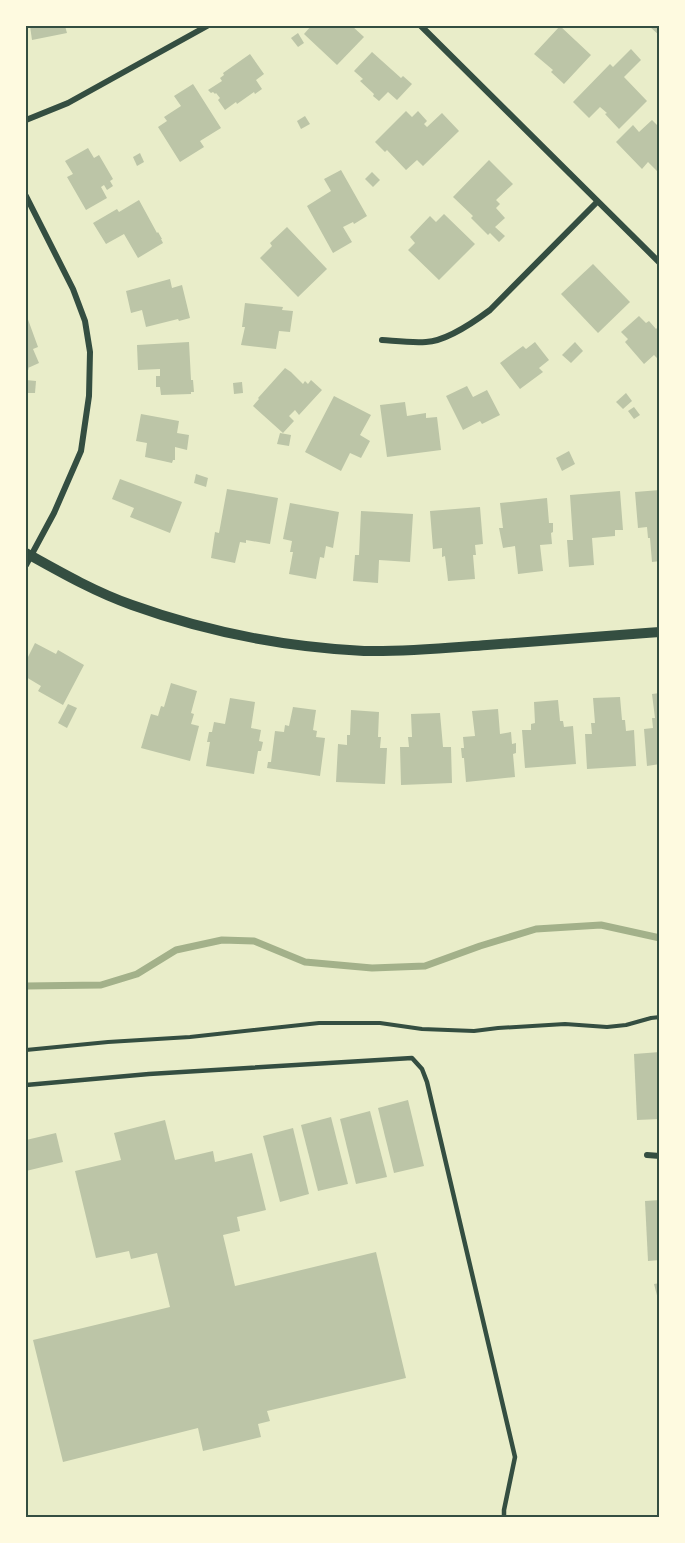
<svg xmlns="http://www.w3.org/2000/svg" width="685" height="1543" viewBox="0 0 685 1543" font-family="'Roboto Condensed',sans-serif">
  <rect width="100%" height="100%" fill="#e9edc9"/>
  <g fill="none" stroke-linecap="round" stroke-linejoin="round">
    <path stroke="#a3b18a" stroke-width="7" d="M26,986L101,985L137,974L176,950L222,940L254,941L305,962L372,968L425,966L480,946L536,929L601,925L660,938"/>
  </g>
  <g fill="#bcc5a7">
    <path d="M30,26H65L67,33L32,40Z"/>
    <path d="M311,26H352L364,37L337,65L304,34Z"/>
    <path d="M560,26L591,55L564,84L551,72L553,70L534,54Z"/>
    <path d="M649,26H660V36Z"/>
    <path d="M298,33L304,43L298,47L291,38Z"/>
    <path d="M631,49L641,60L624,77L647,101L619,129L605,114L607,113L600,107L589,118L573,102L610,64L613,67Z"/>
    <path d="M372,52L401,78L403,76L412,84L397,100L388,92L379,101L373,96L374,94L360,81L363,79L354,71Z"/>
    <path d="M250,54L264,74L256,80L262,89L255,94L254,92L237,104L236,102L225,110L218,100L220,98L216,93L215,94L213,92L211,93L208,90L222,81L220,78L224,75L223,73Z"/>
    <path d="M193,84L221,128L200,141L204,147L180,162L158,127L167,121L164,117L181,106L174,96Z"/>
    <path d="M406,111L412,117L418,111L427,121L424,124L427,127L442,113L459,131L423,166L417,160L406,170L387,150L385,152L375,142Z"/>
    <path d="M305,116L310,124L301,129L297,121Z"/>
    <path d="M652,120L660,128V174L648,162L642,169L616,142L633,125L639,132Z"/>
    <path d="M88,148L94,158L99,155L113,179L110,181L113,186L107,190L104,185L101,187L107,198L86,210L67,177L73,174L65,161Z"/>
    <path d="M140,153L144,162L137,166L133,157Z"/>
    <path d="M489,160L513,184L496,200L500,204L496,208L505,218L495,227L505,236L499,242L490,233L488,235L471,218L473,216L453,197Z"/>
    <path d="M341,170L367,216L354,224L353,222L343,227L352,242L333,253L307,206L331,191L324,179Z"/>
    <path d="M372,172L380,180L373,187L365,179Z"/>
    <path d="M139,200L157,233L158,232L162,239H161L163,243L138,258L124,234L106,244L93,223L117,209L119,212Z"/>
    <path d="M444,214L475,244L439,280L408,250L415,243L410,237L430,216L436,222Z"/>
    <path d="M287,227L327,269L298,297L260,258L272,246L270,243Z"/>
    <path d="M593,264L630,302L598,333L561,294Z"/>
    <path d="M170,279L172,288L182,285L190,318L179,321L178,319L146,327L142,310L131,313L126,291Z"/>
    <path d="M245,303L283,307L282,310L293,311L290,332L279,331L276,349L241,345L245,327H242Z"/>
    <path d="M26,314L38,347L33,349L39,363L28,368L29,369L26,371Z"/>
    <path d="M639,316L646,323L649,321L656,329L660,325V361L654,355L644,364L625,342L628,339L621,332Z"/>
    <path d="M189,342L191,380H193L194,392H191V394L161,395L160,387H156V376H160V369L138,370L137,345Z"/>
    <path d="M535,342L549,360L539,368L543,372L520,389L500,363L523,346L526,349Z"/>
    <path d="M575,342L583,351L571,363L562,355Z"/>
    <path d="M285,368L291,372L303,384L305,381L308,384L311,380L322,390L299,415L295,410L289,416L294,421L283,433L253,406L259,399L258,398Z"/>
    <path d="M26,380L36,381L35,393H26Z"/>
    <path d="M242,382L243,393L234,394L233,383Z"/>
    <path d="M467,386L473,397L487,390L500,415L482,424L480,421L463,430L446,396Z"/>
    <path d="M626,393L632,401L623,409L616,402Z"/>
    <path d="M334,396L371,415L360,435L370,441L361,458L350,453L341,471L305,452Z"/>
    <path d="M405,402L407,416L426,413V418L437,417L441,450L387,457L380,405Z"/>
    <path d="M634,407L640,415L634,419L628,411Z"/>
    <path d="M141,414L179,421L177,433L189,435L187,450L175,447V460H173L172,463L145,457L147,443L136,441Z"/>
    <path d="M280,433L291,435L289,446L277,444Z"/>
    <path d="M569,451L575,464L562,471L556,458Z"/>
    <path d="M196,474L208,478L206,487L194,483Z"/>
    <path d="M120,479L182,502L170,533L130,517L134,508L112,499Z"/>
    <path d="M227,489L278,498L270,544L246,540V543L240,542L235,563L211,558L215,532L219,533Z"/>
    <path d="M660,490V561L652,562L650,538H648L647,527L638,528L635,492Z"/>
    <path d="M620,491L623,530H615V536L592,538L594,565L569,567L567,540H573L570,495Z"/>
    <path d="M547,498L549,523H553V532L551,533L552,544L540,545L543,571L518,574L515,546L503,548L499,528H503L500,503Z"/>
    <path d="M290,503L339,512L333,548L326,546L324,558L320,557L316,579L289,574L293,552H290L292,541L283,539Z"/>
    <path d="M480,507L483,544L475,545L476,555H473L475,579L448,581L445,556L442,557V548L433,549L430,511Z"/>
    <path d="M361,511L413,514L410,562L379,560L378,583L353,581L355,555H359Z"/>
    <path d="M35,643L56,654L58,650L84,665L63,705L38,691L41,686L26,677V661Z"/>
    <path d="M171,683L197,691L191,713L194,714L191,724L199,726L190,761L141,748L151,714L158,716L161,706L164,707Z"/>
    <path d="M660,693V764L647,766L644,729L653,728L652,718H655L652,694Z"/>
    <path d="M620,697L622,720H625L626,731L634,730L636,766L587,769L585,734H592L591,723H595L593,698Z"/>
    <path d="M230,698L255,702L251,728L261,730L259,741L263,742L261,751H258L254,774L206,766L210,742H207L209,732H212L214,722L225,724Z"/>
    <path d="M558,700L560,721H563L564,727L573,726L576,764L525,768L522,730H531V724L535,723L534,702Z"/>
    <path d="M68,704L77,708L67,728L58,723Z"/>
    <path d="M293,707L316,710L313,730L317,731L316,737L325,738L320,776L267,768L268,762H271L275,731L284,732L285,725L289,726Z"/>
    <path d="M498,709L500,734L511,732L512,744L516,743V753L513,754L515,777L466,782L464,758H462L461,748H464L463,737L475,736L472,711Z"/>
    <path d="M351,710L379,712L378,737H381L380,748H387L385,784L336,782L338,744L347,745V735H350Z"/>
    <path d="M440,713L443,747H451L452,783L401,785L400,747H409L408,737H412L411,714Z"/>
    <path d="M660,1052V1119L637,1120L634,1054Z"/>
    <path d="M408,1100L424,1166L394,1173L378,1108Z"/>
    <path d="M370,1111L387,1177L356,1184L340,1119Z"/>
    <path d="M331,1117L348,1184L318,1191L301,1125Z"/>
    <path d="M165,1120L175,1160L213,1151L215,1162L252,1153L266,1210L237,1217L240,1231L223,1235L235,1286L376,1252L406,1378L267,1411L270,1421L258,1424L261,1437L203,1451L198,1428L63,1462L33,1340L170,1307L157,1253L131,1259L129,1251L96,1258L75,1171L121,1160L114,1133Z"/>
    <path d="M293,1128L309,1194L280,1202L263,1136Z"/>
    <path d="M56,1133L63,1162L26,1171V1140Z"/>
    <path d="M660,1200V1260L648,1261L645,1201Z"/>
    <path d="M660,1283V1303H659L654,1284Z"/>
  </g>
  <g fill="none" stroke-linecap="round" stroke-linejoin="round">
    <path stroke="#344e41" stroke-width="4" d="M26,1050L108,1042L190,1037L319,1023H380L422,1029L474,1031L498,1028L565,1024L607,1027L626,1025L651,1018L660,1017"/>
    <path stroke="#344e41" stroke-width="4.5" d="M26,1085L149,1074L412,1058L422,1069L427,1082L515,1457L504,1510V1518"/>
    <g stroke="#344e41" stroke-width="6">
      <path d="M421,26L660,263"/>
      <path d="M26,120L68,103L207,26"/>
      <path d="M26,196L73,289L85,321L90,352L89,396L81,451L54,513L26,565"/>
      <path d="M382,340C396,341 411,343 426,342C446,341 474,322 490,310L597,202"/>
      <path d="M647,1155L660,1156"/>
    </g>
    <path stroke="#344e41" stroke-width="10" d="M26,553C60,572 95,592 132,605C207,632 285,647 364,651C405,652 446,648 487,645C544,641 602,636 660,632"/>
  </g>
  <rect width="685" height="1543" fill="none" stroke="#fefae0" stroke-width="54"/>
  <rect x="27" y="27" width="631" height="1489" fill="none" stroke="#344e41" stroke-width="2"/>
</svg>
